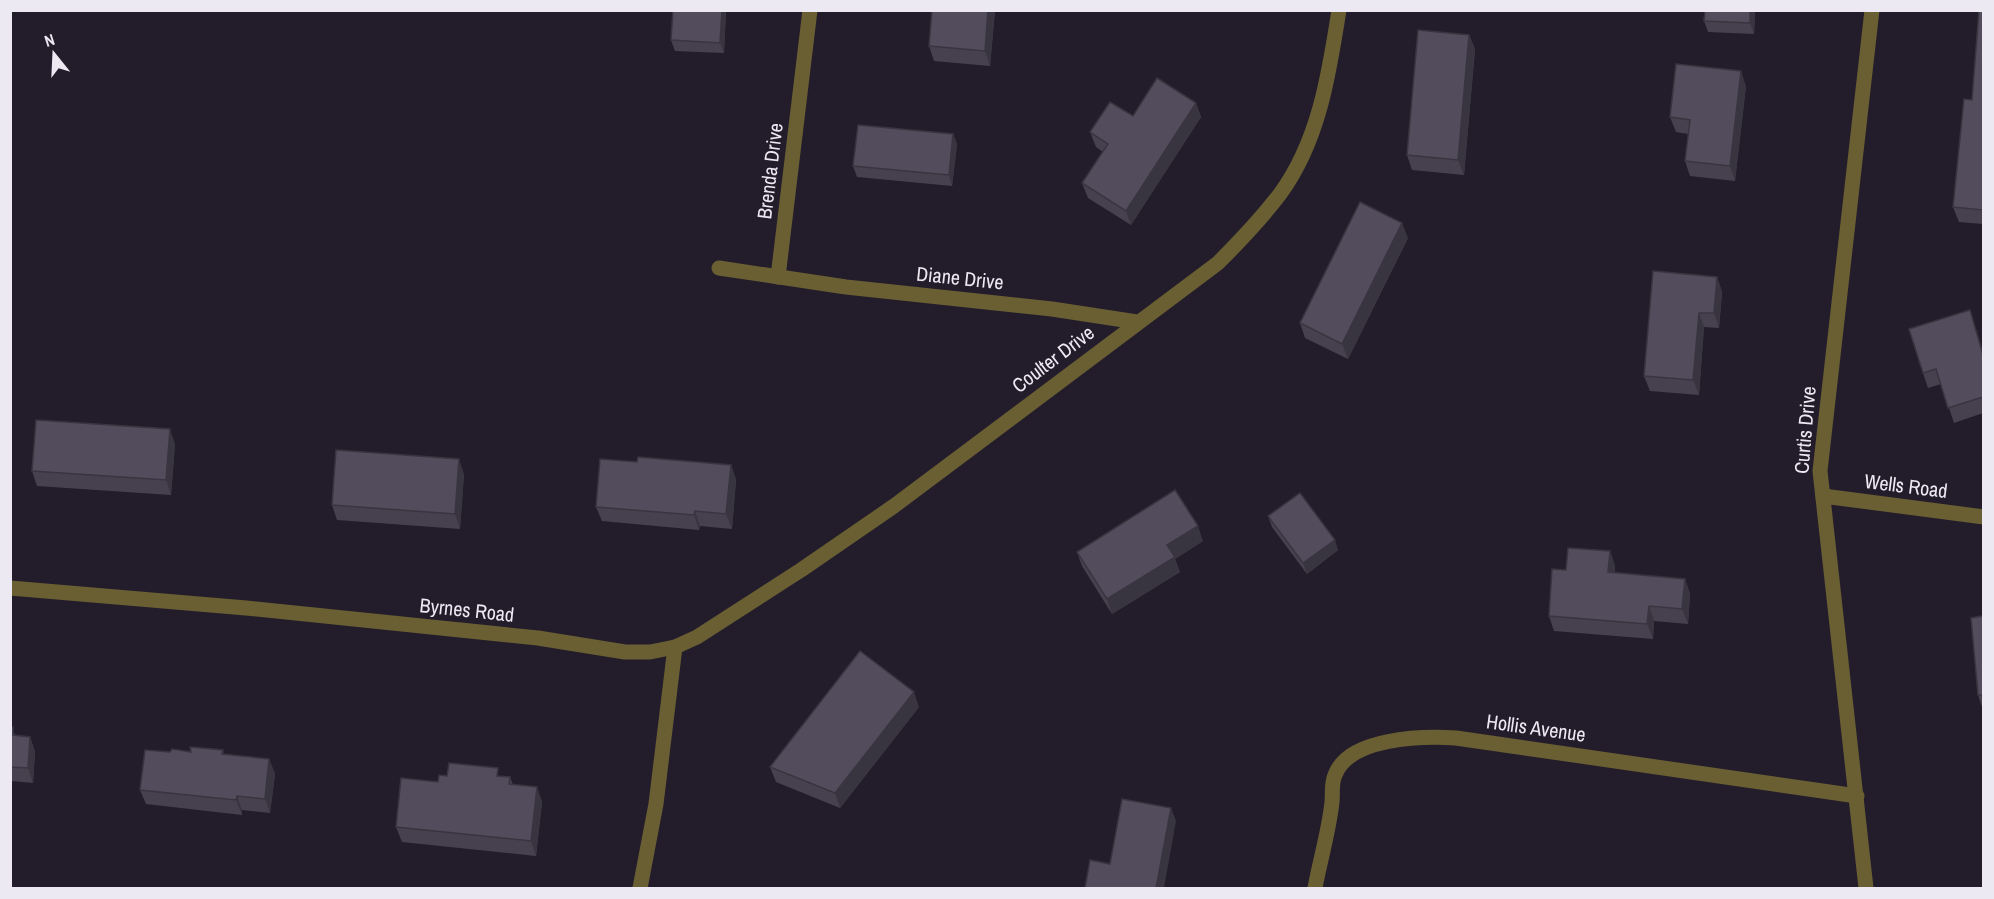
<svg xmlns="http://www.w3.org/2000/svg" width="1994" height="899" viewBox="0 0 1994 899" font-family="'Archivo Narrow',sans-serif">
  <rect width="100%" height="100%" fill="#231d2b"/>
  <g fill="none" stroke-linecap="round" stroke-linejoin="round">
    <g stroke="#6a5f33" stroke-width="15">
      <path d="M719,268L846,287L1052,309L1137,322"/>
      <path d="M778,277L810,10"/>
      <path d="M1823,496L1984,517"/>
      <path d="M10,588L246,608L538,638L625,652H650L675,647L697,637L801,570L894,506L1218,263C1240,241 1261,219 1280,194C1319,141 1329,74 1339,10"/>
      <path d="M640,888L656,804L675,647"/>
      <path d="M1315,888C1320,860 1329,831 1332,802C1333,793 1331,784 1335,775C1349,737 1423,736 1456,738L1857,796"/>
      <path d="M1866,888L1820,471L1872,10"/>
    </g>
  </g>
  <g fill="#47414f">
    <path d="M673,10H726L724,53L675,51L671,40Z"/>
    <path d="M932,10H995L990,66L934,61L929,46Z"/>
    <path d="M1705,10H1755L1754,34L1708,32L1704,21Z"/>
    <path d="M1977,10H1983V224L1959,222L1953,207L1972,100L1979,16Z"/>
    <path d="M1469,35L1475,49L1464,175L1412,170L1407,155Z"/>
    <path d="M1746,86L1735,181L1690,176L1685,161L1688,134L1676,132L1670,117Z"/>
    <path d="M1196,103L1201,117L1131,225L1088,198L1082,183L1103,152L1096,147L1090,132L1133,116Z"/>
    <path d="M953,134L957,144L952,186L857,177L853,166Z"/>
    <path d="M1408,238L1348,359L1305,338L1300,323Z"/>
    <path d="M1717,277L1722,292L1719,328L1704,327L1699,395L1650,391L1644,376Z"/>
    <path d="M1970,310L1983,352V413L1954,423L1941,384L1928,388L1923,373Z"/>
    <path d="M175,444L171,495L37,486L32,471Z"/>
    <path d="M637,462L731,465L736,480L732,529L700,526L699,530L602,521L596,507Z"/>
    <path d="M464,474L460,529L337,520L332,505Z"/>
    <path d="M1268,516L1338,550L1307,574L1272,527Z"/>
    <path d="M1203,541L1175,559L1180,572L1112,614L1082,566L1077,552Z"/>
    <path d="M1610,551L1615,566V573L1685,579L1690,594L1688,624L1654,621L1653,639L1554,631L1549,616L1566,570Z"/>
    <path d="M1983,616V710L1978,695Z"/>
    <path d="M919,707L840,808L776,782L770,767Z"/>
    <path d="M10,727L16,736L30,737L35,752L33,783L12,781L11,792Z"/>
    <path d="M223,750L224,755L269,759L275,774L270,813L242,810V815L146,804L140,790L170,752Z"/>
    <path d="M447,776L510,777L513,785L537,787L542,802L536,856L402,842L396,827L438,782Z"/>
  </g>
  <g fill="#393540">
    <path d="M722,10H726L724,53L720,43Z"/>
    <path d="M988,10H995L990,66L985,51Z"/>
    <path d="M1750,10H1755L1754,34L1750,23Z"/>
    <path d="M1469,35L1475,49L1464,175L1458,160Z"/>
    <path d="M1741,71L1746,86L1735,181L1730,166Z"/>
    <path d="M1196,103L1201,117L1131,225L1126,211Z"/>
    <path d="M953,134L957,144L952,186L949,175Z"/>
    <path d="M1402,223L1408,238L1348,359L1342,344Z"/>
    <path d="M1717,277L1722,292L1719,328L1714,313Z"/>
    <path d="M1699,313L1704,327L1699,395L1693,380Z"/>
    <path d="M170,429L175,444L171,495L166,480Z"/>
    <path d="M459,459L464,474L460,529L455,514Z"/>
    <path d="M731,465L736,480L732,529L726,514Z"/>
    <path d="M695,511L700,526L699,530L694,515Z"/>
    <path d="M1198,526L1203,541L1175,559L1180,572L1112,614L1107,599L1167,545Z"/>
    <path d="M1335,540L1338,550L1307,574L1303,563Z"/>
    <path d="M1610,551L1615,566L1614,587L1608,572Z"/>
    <path d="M1685,579L1690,594L1688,624L1682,609Z"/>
    <path d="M1649,606L1654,621L1653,639L1647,624Z"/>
    <path d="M914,692L919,707L840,808L835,793Z"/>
    <path d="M30,737L35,752L33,783L28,768Z"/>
    <path d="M269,759L275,774L270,813L265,799Z"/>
    <path d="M537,787L542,802L536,856L531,841Z"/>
    <path d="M237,796L242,810V815L236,800Z"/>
    <path d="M1171,808L1176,821L1164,888H1156Z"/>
  </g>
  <g fill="#524c5c" stroke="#393540" stroke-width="1.5">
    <path d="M673,10H722L720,43L671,40Z"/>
    <path d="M932,10H988L985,51L929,46Z"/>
    <path d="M1705,10H1750V23L1704,21Z"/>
    <path d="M1979,10H1983V210L1953,207L1964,99L1972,100Z"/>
    <path d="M1418,30L1469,35L1458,160L1407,155Z"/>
    <path d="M1676,64L1741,71L1730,166L1685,161L1690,120L1670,117Z"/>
    <path d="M1157,78L1196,103L1126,211L1082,183L1108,144L1090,132L1110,102L1133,116Z"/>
    <path d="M858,125L953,134L949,175L853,166Z"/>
    <path d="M1360,202L1402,223L1342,344L1300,323Z"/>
    <path d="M1653,271L1717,277L1714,313H1699L1693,380L1644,376Z"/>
    <path d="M1970,310L1983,355V397L1948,408L1936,369L1923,373L1909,329Z"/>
    <path d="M36,420L170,429L166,480L32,471Z"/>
    <path d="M336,450L459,459L455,514L332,505Z"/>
    <path d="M638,457L731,465L726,514L695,511L694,515L596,507L600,459L637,462Z"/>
    <path d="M1175,490L1198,526L1167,545L1175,557L1107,599L1077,552Z"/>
    <path d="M1300,493L1335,540L1303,563L1268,516Z"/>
    <path d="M1568,548L1610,551L1608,572L1685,579L1682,609L1649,606L1647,624L1549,616L1552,569L1566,570Z"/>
    <path d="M1983,616V695H1978L1971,618Z"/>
    <path d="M860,651L914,692L835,793L770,767Z"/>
    <path d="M10,727H13V735L30,737L28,768L10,767Z"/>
    <path d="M190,747L223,750L222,754L269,759L265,799L237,796L236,800L140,790L145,750L170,752L172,749L191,752Z"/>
    <path d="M449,763L498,768L497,776L510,777L509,784L537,787L531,841L396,827L401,778L438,782L439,775L447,776Z"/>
    <path d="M1122,799L1171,808L1156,888H1085L1090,860L1110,864Z"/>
  </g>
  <g text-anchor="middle" stroke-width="4.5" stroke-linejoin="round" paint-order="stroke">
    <g font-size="20" fill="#ede9f3" stroke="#231d2b">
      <text transform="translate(770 171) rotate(-83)" y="7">Brenda Drive</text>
      <text transform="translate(960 278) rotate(6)" y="7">Diane Drive</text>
      <text transform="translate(1053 359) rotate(-37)" y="7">Coulter Drive</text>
      <text transform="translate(1805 430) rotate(-85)" y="7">Curtis Drive</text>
      <text transform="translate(1906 486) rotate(7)" y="7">Wells Road</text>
      <text transform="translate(467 610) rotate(6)" y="7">Byrnes Road</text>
      <text transform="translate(1536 728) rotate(8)" y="7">Hollis Avenue</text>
    </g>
  </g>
  <rect width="1994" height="899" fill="none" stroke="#ede9f3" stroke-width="24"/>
  <g transform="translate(54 54) rotate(342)" stroke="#231d2b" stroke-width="4.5" paint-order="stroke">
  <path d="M0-4.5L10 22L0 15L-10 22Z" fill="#ede9f3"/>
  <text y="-9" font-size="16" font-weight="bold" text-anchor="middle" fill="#ede9f3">N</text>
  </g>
</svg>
